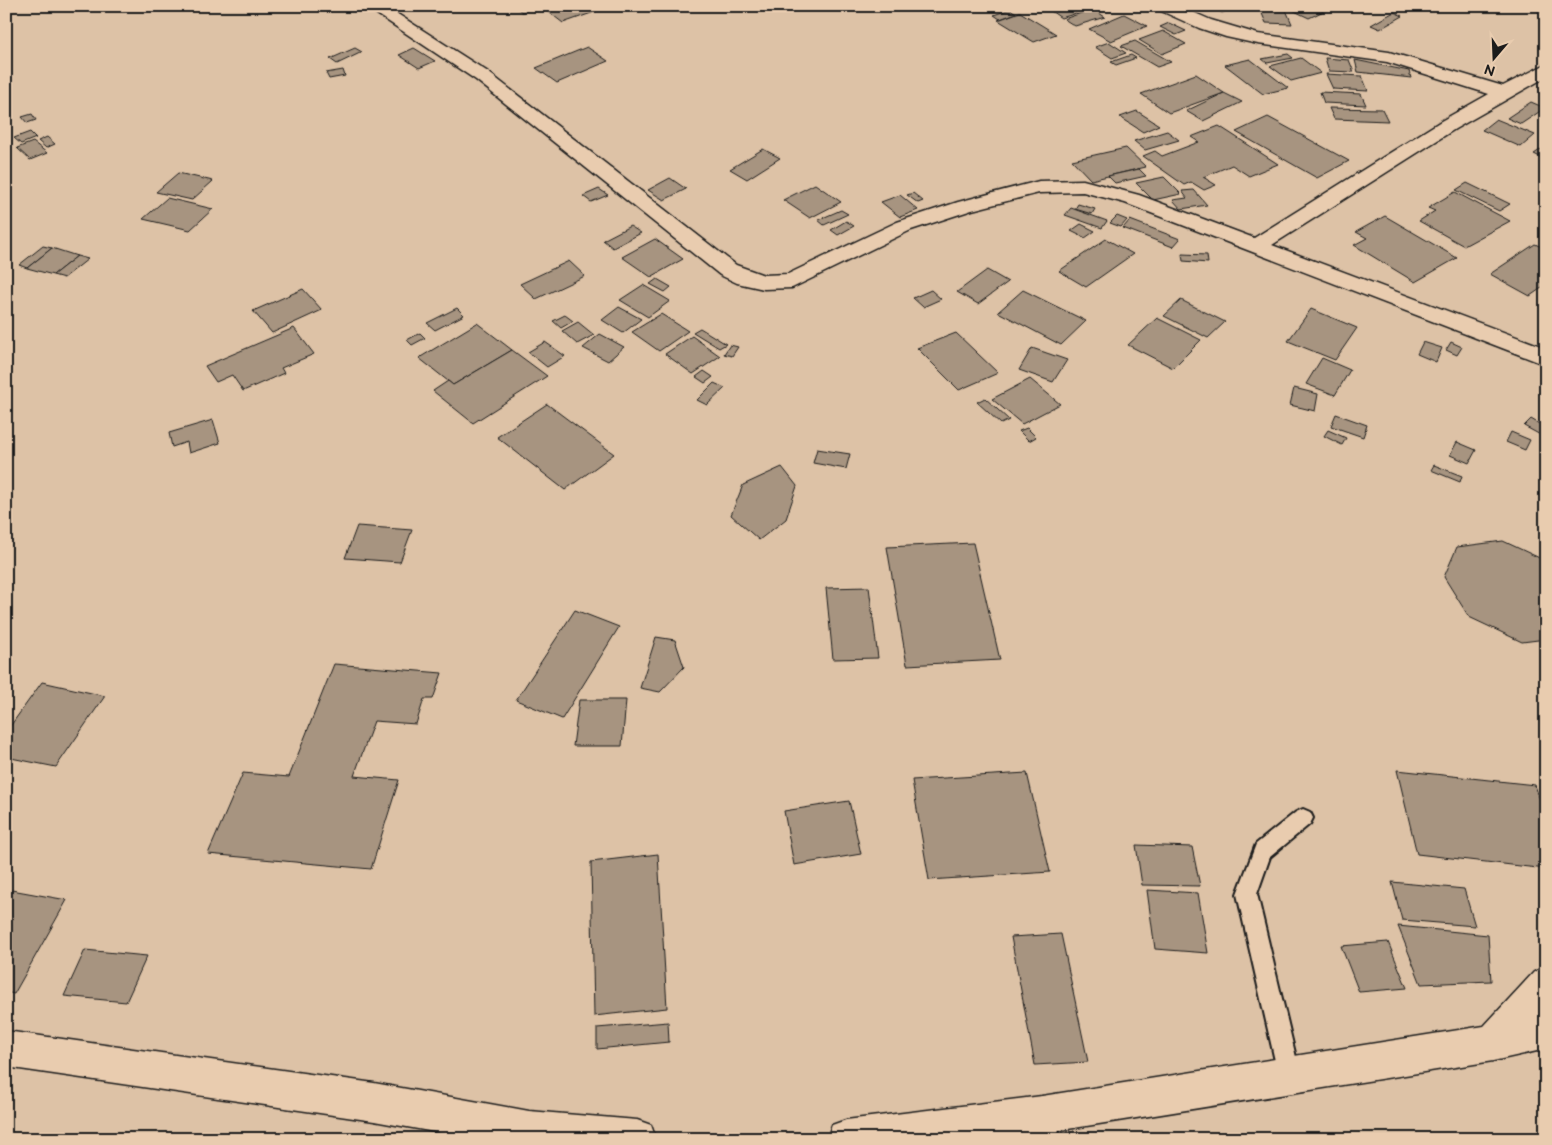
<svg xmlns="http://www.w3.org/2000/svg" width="1552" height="1145" viewBox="0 0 1552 1145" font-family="'Balsamiq Sans',sans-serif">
  <rect width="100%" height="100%" fill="#ddc2a6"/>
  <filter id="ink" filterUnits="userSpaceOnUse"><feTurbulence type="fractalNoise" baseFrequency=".02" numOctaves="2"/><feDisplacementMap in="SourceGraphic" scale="10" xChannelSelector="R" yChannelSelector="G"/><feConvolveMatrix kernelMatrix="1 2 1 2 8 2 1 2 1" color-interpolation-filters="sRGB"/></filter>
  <g filter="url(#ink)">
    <g fill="#a79480" stroke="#1c1c1c">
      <path d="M514,6H540L522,12Z"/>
      <path d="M541,6H599L603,9L563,23Z"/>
      <path d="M1056,6H1090L1093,8L1061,18L1048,9Z"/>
      <path d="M1209,6H1238L1222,13Z"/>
      <path d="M1284,6H1334L1309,18Z"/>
      <path d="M1527,6H1546V14H1545Z"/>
      <path d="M1010,9L1016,13L1000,19L994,15Z"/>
      <path d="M1093,9L1105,17L1075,26L1064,19Z"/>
      <path d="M1260,9L1286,10L1292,24L1266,23Z"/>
      <path d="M1020,12L1056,34L1034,42L998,20Z"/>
      <path d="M1394,12L1403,16L1380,29L1371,25Z"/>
      <path d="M1124,14L1147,26L1111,41L1089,29Z"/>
      <path d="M1169,23L1186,31L1176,35L1160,27Z"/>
      <path d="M1163,31L1186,44L1162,54L1139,40Z"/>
      <path d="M1135,41L1171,62L1157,67L1121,46Z"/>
      <path d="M1109,42L1126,53L1112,58L1095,47Z"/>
      <path d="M587,47L608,61L557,83L536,68Z"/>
      <path d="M355,48L362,52L337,64L330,59Z"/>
      <path d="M414,48L435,61L419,68L399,55Z"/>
      <path d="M1288,54L1293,58L1267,63L1262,59Z"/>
      <path d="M1131,55L1136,58L1116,65L1111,62Z"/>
      <path d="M1301,58L1321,73L1291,81L1270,66Z"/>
      <path d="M1325,58L1349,60L1354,72L1329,71Z"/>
      <path d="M1250,59L1288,88L1263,94L1225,65Z"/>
      <path d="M1355,60L1409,71L1411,78L1358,72Z"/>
      <path d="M343,70L345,76L329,79L326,73Z"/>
      <path d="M1196,74L1224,93L1169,113L1141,94Z"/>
      <path d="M1326,74L1362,76L1368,91L1333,89Z"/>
      <path d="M1320,92L1361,94L1366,105L1324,103Z"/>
      <path d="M1224,93L1242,102L1203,121L1186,111Z"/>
      <path d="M1531,102L1545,108L1521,124L1507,118Z"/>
      <path d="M1329,108L1382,109L1388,121L1334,119Z"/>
      <path d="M1137,111L1159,125L1143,132L1120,117Z"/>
      <path d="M32,114L36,120L27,123L22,117Z"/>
      <path d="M1268,117L1349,161L1317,178L1236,132Z"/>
      <path d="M1496,119L1535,135L1521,147L1482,130Z"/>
      <path d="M1219,126L1278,164L1249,176L1232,165L1203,177L1216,185L1204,190L1191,182L1184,185L1143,156L1155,151L1162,156L1199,142L1191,137Z"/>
      <path d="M1167,131L1179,140L1145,150L1134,141Z"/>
      <path d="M30,132L36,138L21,144L14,138Z"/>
      <path d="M47,137L55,144L46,148L38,141Z"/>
      <path d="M33,142L47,153L30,160L17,148Z"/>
      <path d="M1546,146V160L1534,154Z"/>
      <path d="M1126,148L1146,167L1091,180L1072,160Z"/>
      <path d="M763,149L780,158L747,179L730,169Z"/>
      <path d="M1139,169L1146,176L1115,183L1108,176Z"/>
      <path d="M178,173L213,181L192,200L156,192Z"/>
      <path d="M1164,177L1181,194L1153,200L1136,183Z"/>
      <path d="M670,178L686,189L664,200L648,190Z"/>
      <path d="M1467,183L1510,204L1499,211L1456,190Z"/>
      <path d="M815,184L841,202L810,218L783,200Z"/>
      <path d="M599,189L608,195L591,202L583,196Z"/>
      <path d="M1194,190L1207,205L1181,209L1173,200L1187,198L1182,191Z"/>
      <path d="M1455,192L1510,221L1464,246L1419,221L1435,211L1428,208Z"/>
      <path d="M913,193L923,201L918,203L907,195Z"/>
      <path d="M900,195L918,210L900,217L881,202Z"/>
      <path d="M167,198L213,209L190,230L143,219Z"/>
      <path d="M1078,204L1095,209L1092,214L1075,209Z"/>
      <path d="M1071,208L1107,221L1102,228L1065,215Z"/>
      <path d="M841,210L848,214L824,225L818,220Z"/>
      <path d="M1117,216L1127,220L1121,227L1110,223Z"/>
      <path d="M1385,216L1457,258L1415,282L1354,245L1367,238L1356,232Z"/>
      <path d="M1130,220L1180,239L1173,247L1123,228Z"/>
      <path d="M846,221L854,226L838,235L831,230Z"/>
      <path d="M1081,224L1095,231L1085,238L1071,231Z"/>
      <path d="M630,226L641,233L613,248L603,240Z"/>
      <path d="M655,239L683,259L651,277L622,257Z"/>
      <path d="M1106,239L1133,254L1086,287L1059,271Z"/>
      <path d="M1535,244L1546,249V285L1530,296L1490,274Z"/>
      <path d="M43,246L52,248L27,268L19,265Z"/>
      <path d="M52,248L77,256L53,275L27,268Z"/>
      <path d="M1182,254L1207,255L1208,263L1183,261Z"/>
      <path d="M77,256L88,259L64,278L53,275Z"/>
      <path d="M569,261L585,276L536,299L520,284Z"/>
      <path d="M987,270L1008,282L978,304L957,292Z"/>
      <path d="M657,279L671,287L665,292L650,284Z"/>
      <path d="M643,285L670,301L648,317L620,300Z"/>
      <path d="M303,289L322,310L272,333L253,311Z"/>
      <path d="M931,290L941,299L923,307L913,298Z"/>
      <path d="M1023,290L1086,321L1061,345L998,312Z"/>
      <path d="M1181,300L1225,322L1208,338L1164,316Z"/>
      <path d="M619,307L641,319L623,333L602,320Z"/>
      <path d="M457,308L464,315L435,330L427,323Z"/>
      <path d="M1311,309L1357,328L1335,360L1288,341Z"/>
      <path d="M661,314L688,331L659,351L632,332Z"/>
      <path d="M565,315L573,321L561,328L553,321Z"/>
      <path d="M1157,318L1201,340L1173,368L1128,345Z"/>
      <path d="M578,322L594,335L577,344L562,331Z"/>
      <path d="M477,323L512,350L453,385L419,358Z"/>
      <path d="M294,328L314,354L281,368L284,373L243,391L232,375L216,382L205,366Z"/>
      <path d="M700,328L726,344L719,348L693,332Z"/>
      <path d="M420,333L425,338L412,345L407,340Z"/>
      <path d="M956,333L998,373L959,390L917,348Z"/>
      <path d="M600,334L624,347L608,361L583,348Z"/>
      <path d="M692,336L720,356L693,374L665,354Z"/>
      <path d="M545,342L565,356L547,367L528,352Z"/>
      <path d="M1423,342L1442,348L1436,362L1417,354Z"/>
      <path d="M1451,342L1462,347L1457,355L1446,350Z"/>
      <path d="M730,345L738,347L732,356L724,354Z"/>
      <path d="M1032,348L1067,360L1053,382L1019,370Z"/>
      <path d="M512,350L547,376L473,423L433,391L448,381L453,385Z"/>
      <path d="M1322,358L1350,370L1335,395L1306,384Z"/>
      <path d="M704,371L713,377L705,383L696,377Z"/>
      <path d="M1030,379L1060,404L1022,424L992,399Z"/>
      <path d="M714,383L725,388L707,405L697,400Z"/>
      <path d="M1294,388L1318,394L1315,411L1290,405Z"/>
      <path d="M985,398L1009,420L1001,424L977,402Z"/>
      <path d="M547,404L614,454L565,490L497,437Z"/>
      <path d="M1336,414L1367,425L1363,437L1331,426Z"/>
      <path d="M1531,419L1546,428V438L1524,426Z"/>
      <path d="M213,420L220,443L189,453L187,442L172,447L169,433Z"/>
      <path d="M1027,428L1036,437L1029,441L1019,431Z"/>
      <path d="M1328,430L1346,438L1342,445L1324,436Z"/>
      <path d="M1511,432L1530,440L1525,450L1506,442Z"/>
      <path d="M1457,442L1476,450L1469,463L1450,455Z"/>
      <path d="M817,449L850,454L846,469L813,463Z"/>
      <path d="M1434,465L1462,476L1460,482L1431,470Z"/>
      <path d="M782,467L797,486L786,519L759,540L731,515L743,485Z"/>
      <path d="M357,526L412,530L400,562L345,558Z"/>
      <path d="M1503,541L1546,561V639L1522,642L1469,617L1444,577L1457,547Z"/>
      <path d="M973,543L1000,660L907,665L887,547Z"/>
      <path d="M869,587L878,658L833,659L826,588Z"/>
      <path d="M575,610L619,627L562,719L516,700Z"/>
      <path d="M656,637L675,640L684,667L660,692L640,688Z"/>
      <path d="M334,664L442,673L433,699H424L416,724L374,721L354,776L399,780L371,869L208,854L243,773L289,777Z"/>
      <path d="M42,682L105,696L56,767L6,757V732Z"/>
      <path d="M579,700H626L622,746H573Z"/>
      <path d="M1397,770L1535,785L1546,818V869L1417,854Z"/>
      <path d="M1027,773L1050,872L929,880L912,780Z"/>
      <path d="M849,801L861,854L794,865L784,811Z"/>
      <path d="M1136,845L1192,847L1200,886L1142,885Z"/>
      <path d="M658,854L667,1008L594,1016L591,862Z"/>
      <path d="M1392,882L1464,889L1475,926L1402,920Z"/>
      <path d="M6,889L67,900L14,994L6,992Z"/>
      <path d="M1147,890L1198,893L1208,953L1155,949Z"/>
      <path d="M1398,926L1488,935L1491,981L1421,984Z"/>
      <path d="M1061,934L1088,1062L1035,1065L1011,937Z"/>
      <path d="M1388,942L1407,988L1359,992L1341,946Z"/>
      <path d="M85,950L147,956L126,1002L64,996Z"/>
      <path d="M668,1022L669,1042L597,1049V1028Z"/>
    </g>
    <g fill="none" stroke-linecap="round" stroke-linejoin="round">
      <defs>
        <path id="service" d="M1303,809L1310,812L1313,818L1310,824L1270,857L1257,894L1300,1074L1297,1082L1289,1085L1281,1082L1278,1074L1237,894L1256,844L1296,812Z"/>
        <g id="minor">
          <path d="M365,6H385L488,72L736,265L764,275L788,274L897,222L958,202L1039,181L1083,180L1139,195L1254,238L1441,121L1489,94L1387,62L1258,44L1226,37L1199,28L1159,10L1157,6H1179L1211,20L1258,34L1389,52L1503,86L1546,64V77L1455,129L1272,245L1546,348V365L1125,203L1083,192L1039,193L972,210L911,230L792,288L764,289L737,283L720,275L476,80Z"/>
          <path d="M1042,1096L1055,1102L1061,1115L1057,1139H1019L1023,1115L1029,1102Z"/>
        </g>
        <g id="tertiary">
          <path d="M1546,966V1011L1543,1013H1546V1049L1493,1061L1005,1139H827L832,1125L846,1120L1042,1096L1484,1026L1534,972Z"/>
          <path d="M6,1031L374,1083L529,1111L637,1120L651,1125L656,1139H473L374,1121L6,1067Z"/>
        </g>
      </defs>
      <use href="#service" stroke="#1c1c1c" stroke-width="4"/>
      <use href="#minor" stroke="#1c1c1c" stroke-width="3"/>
      <use href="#tertiary" stroke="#1c1c1c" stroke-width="3"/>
      <use href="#service" fill="#e9ccaf" fill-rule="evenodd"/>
      <use href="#minor" fill="#e9ccaf" fill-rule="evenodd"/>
      <use href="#tertiary" fill="#e9ccaf" fill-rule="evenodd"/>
    </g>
  </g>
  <rect width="1552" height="1145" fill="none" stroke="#e9ccaf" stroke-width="25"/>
  <rect x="12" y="12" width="1527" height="1120" fill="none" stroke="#1c1c1c" stroke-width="2" filter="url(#ink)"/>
  <g transform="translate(1494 58) rotate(199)" stroke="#e9ccaf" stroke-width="4" paint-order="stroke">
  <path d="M0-4L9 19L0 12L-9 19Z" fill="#1c1c1c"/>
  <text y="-8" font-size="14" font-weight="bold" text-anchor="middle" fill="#1c1c1c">N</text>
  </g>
</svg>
